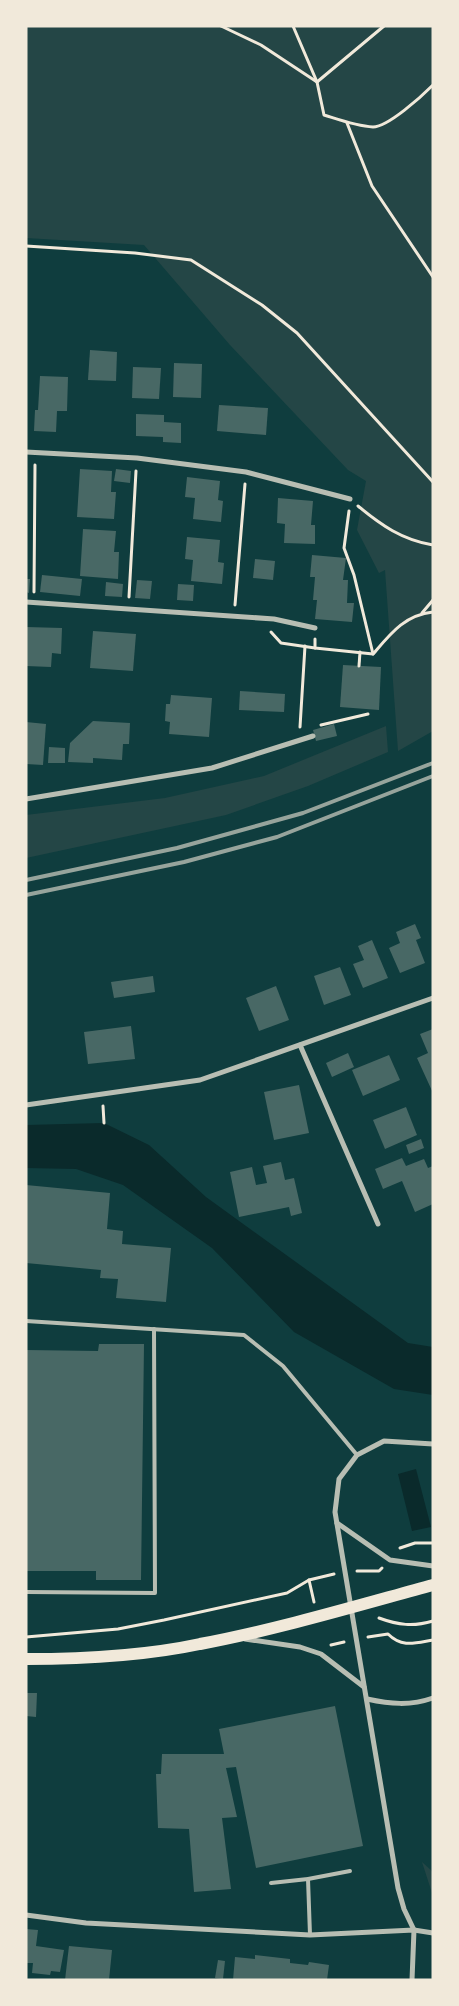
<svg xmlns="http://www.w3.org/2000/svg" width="459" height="2006" viewBox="0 0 459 2006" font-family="Helvetica,sans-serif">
  <rect width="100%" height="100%" fill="#0f3d3e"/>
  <g fill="#244646">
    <path d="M26,26H433V731L398,751L385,570L379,573L357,530L366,481L348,470L230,345L144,245L26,238Z"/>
    <path d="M386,726L388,752L308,786L226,815L26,858V815L165,798L264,776Z"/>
    <path d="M422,1862L433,1872V1893H432Z"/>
  </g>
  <g fill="#0a2a2b">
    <path d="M104,1123L149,1145L206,1197L408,1343L433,1347V1395L394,1389L294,1332L212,1248L123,1185L76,1169L26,1168V1125Z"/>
    <path d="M416,1469L431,1527L412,1531L398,1474Z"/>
  </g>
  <g fill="#486865">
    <path d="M90,350L117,352L116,381L88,380Z"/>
    <path d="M174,363L202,364L201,398L173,397Z"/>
    <path d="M133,367L161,368L159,399L132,398Z"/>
    <path d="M40,376L68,377L67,411H57L56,432L34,431L35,410H38Z"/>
    <path d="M219,405L268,408L266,435L217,431Z"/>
    <path d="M136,414L164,415V422L181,423V443L163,442V437L136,436Z"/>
    <path d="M80,469L112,471L111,492H116L114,519L77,517Z"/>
    <path d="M116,469L131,471L130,483L114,481Z"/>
    <path d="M187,477L220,481L218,500L223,501L221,522L193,519L195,498L185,497Z"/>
    <path d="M278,498L313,501L311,525H315V544L284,543L285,524L277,523Z"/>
    <path d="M83,529L116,531L114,552H119L118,579L80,576Z"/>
    <path d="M187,537L220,540L218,562L224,563L222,584L191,581L193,560L185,559Z"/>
    <path d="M312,555L346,558L343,580H348L347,603H354L352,622L315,619L317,600H313L315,577H310Z"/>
    <path d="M255,559L275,561L273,580L253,578Z"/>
    <path d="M42,575L82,579L80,596L40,592Z"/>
    <path d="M26,579H30L29,593L26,592Z"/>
    <path d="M137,580L152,581L150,599L135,598Z"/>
    <path d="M106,582L123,584L122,597L105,596Z"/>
    <path d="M178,584L194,585L193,601L177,600Z"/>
    <path d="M26,627L62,628L61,654L52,653L51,667L26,666Z"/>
    <path d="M93,631L136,634L133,671L90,668Z"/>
    <path d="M343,665L381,667L379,710L340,707Z"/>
    <path d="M240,691L285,694L284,712L239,710Z"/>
    <path d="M171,695L212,698L209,737L169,734L170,722L165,721L166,704H170Z"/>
    <path d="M93,721L130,723L129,744H123L122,760L93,758V763L68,762L70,743Z"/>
    <path d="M26,722L46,724L43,765L26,764Z"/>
    <path d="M334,724L337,736L316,741L313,730Z"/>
    <path d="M49,747L65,748V763H48Z"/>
    <path d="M415,924L421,938L416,940L425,963L400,973L389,948L400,943L396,932Z"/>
    <path d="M372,940L388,978L363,988L353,964L364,960L358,946Z"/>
    <path d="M340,967L351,995L324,1005L314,976Z"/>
    <path d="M153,976L155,992L114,998L111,982Z"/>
    <path d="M276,986L289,1020L259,1031L246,998Z"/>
    <path d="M131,1026L135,1059L88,1064L84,1032Z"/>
    <path d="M433,1029V1093L417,1058L428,1053L420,1034Z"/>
    <path d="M348,1053L354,1067L332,1077L326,1063Z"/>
    <path d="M389,1055L400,1080L363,1096L352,1070Z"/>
    <path d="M299,1085L309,1133L274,1140L264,1092Z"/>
    <path d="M406,1107L417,1135L385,1149L373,1120Z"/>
    <path d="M421,1139L424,1148L409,1154L406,1145Z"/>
    <path d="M402,1158L406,1166L424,1159L428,1168L433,1166V1204L415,1212L402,1181L383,1189L375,1169Z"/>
    <path d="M281,1162L285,1180L294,1178L302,1213L291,1216L289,1207L239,1217L230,1172L252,1167L256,1185L267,1183L263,1166Z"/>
    <path d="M26,1185L110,1193L107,1229L123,1231L122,1244L171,1248L166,1302L116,1298L118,1279L100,1278L101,1270L26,1263Z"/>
    <path d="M99,1344H144L141,1580H96V1571H26V1350L98,1351Z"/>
    <path d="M26,1693H37L36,1717L26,1716Z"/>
    <path d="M335,1706L363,1846L256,1868L236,1767L226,1768L237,1817L222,1818L231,1889L194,1892L189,1829L158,1828L156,1774H161L162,1754H224L219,1729Z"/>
    <path d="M26,1929L38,1930L36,1946L64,1950L60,1972L51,1971L50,1975L32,1973L33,1963H26Z"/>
    <path d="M69,1946L112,1950L109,1980H65Z"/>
    <path d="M255,1955L290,1959V1963L308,1965L309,1962L329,1965L327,1980H233L235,1957L255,1959Z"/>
    <path d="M218,1960L225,1961L223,1979L215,1978Z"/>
  </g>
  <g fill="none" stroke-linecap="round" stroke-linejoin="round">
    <g stroke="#f1e9da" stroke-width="3">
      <path d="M221,26L261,45L317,82"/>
      <path d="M293,26L317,82L324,115C340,120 356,126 373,127C388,127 422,96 433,85"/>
      <path d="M317,82L384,26"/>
      <path d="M347,123L372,186L433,277"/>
      <path d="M26,246L135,253L191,260L262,305L297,333L433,482"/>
      <path d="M358,506C381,525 402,540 433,545"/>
      <path d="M349,511L344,548L354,575L373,654"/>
      <path d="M34,592L35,465"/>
      <path d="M129,597L136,471"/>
      <path d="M235,605L245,484"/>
      <path d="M422,613L433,600"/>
      <path d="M271,632L281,643L315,648"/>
      <path d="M315,639V648L373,654"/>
      <path d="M374,653C391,633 405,615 433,612"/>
      <path d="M359,666L360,652"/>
      <path d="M321,725L368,714"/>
      <path d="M300,727L305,646"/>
      <path d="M103,1106L104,1123"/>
      <path d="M400,1548L415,1543H433"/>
      <path d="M357,1571H379L382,1568"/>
      <path d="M309,1580L314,1602"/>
      <path d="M379,1618C398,1625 413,1627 433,1621"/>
      <path d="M26,1637L118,1629L164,1620L287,1593L309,1580L334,1574"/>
      <path d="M368,1637L388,1634C402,1648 415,1643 433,1640"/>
      <path d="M331,1645L344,1642"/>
    </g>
    <g stroke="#b8beb3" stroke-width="4">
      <path d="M26,1321L244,1335L283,1366L357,1455"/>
      <path d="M26,1592L155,1593L154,1329"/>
      <path d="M308,1879L310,1935"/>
      <path d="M271,1883L308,1879L350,1871"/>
    </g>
    <g stroke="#b8beb3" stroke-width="5">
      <path d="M26,452L137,458L246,472L350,499"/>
      <path d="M26,602L274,619L315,628"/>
      <path d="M26,799L212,768L313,736"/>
      <path d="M300,1045L378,1224"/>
      <path d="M26,1105L200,1080L433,998"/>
      <path d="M337,1523L390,1560L433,1566"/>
      <path d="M245,1639L300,1647L321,1654L364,1687"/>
      <path d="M367,1699C390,1704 410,1706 433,1698"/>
      <path d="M26,1915L86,1923L310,1935L414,1930L433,1933"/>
      <path d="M412,1980L414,1930L404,1909L398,1888L335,1512L339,1479L357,1455L384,1441L433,1444"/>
    </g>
    <path stroke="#f1e9da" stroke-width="12" d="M26,1659C84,1659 144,1656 200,1644C279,1629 356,1606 433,1585"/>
    <g stroke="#97a49c" stroke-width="4">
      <path d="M26,880L177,848L303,813L433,763"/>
      <path d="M26,895L184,862L277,837L433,776"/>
    </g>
  </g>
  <rect width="459" height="2006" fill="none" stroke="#f1e9da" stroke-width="55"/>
</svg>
